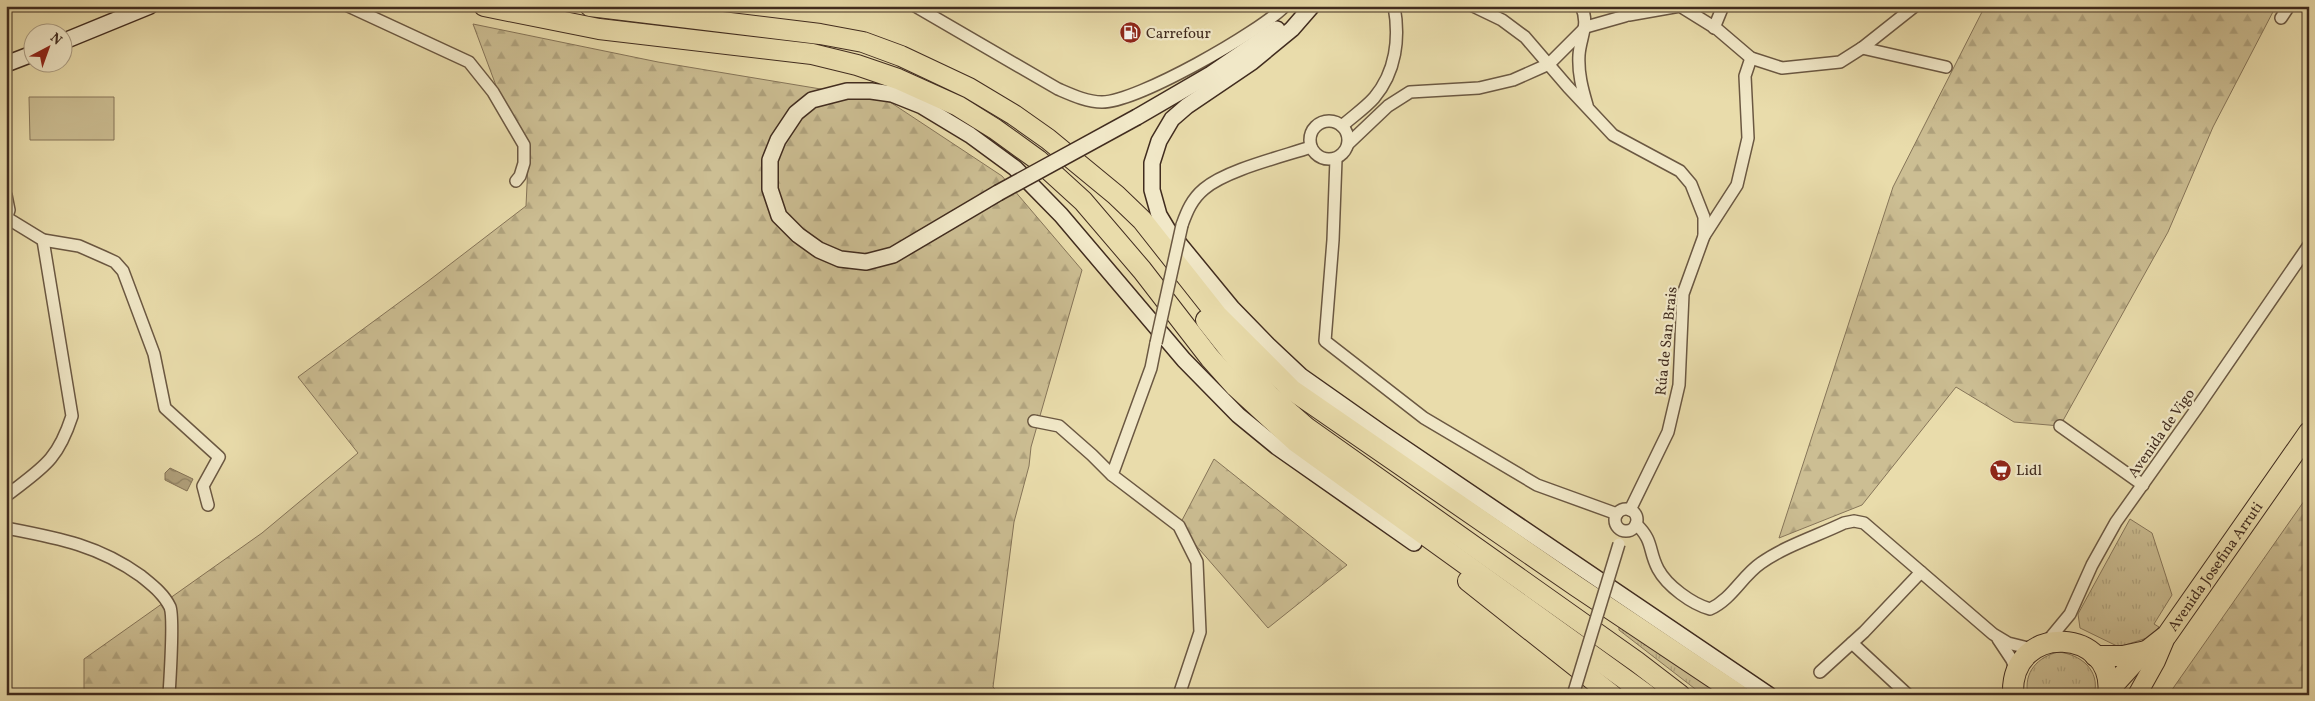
<svg xmlns="http://www.w3.org/2000/svg" width="2315" height="701" viewBox="0 0 2315 701" font-family="Vollkorn,serif">
  <defs>
    <pattern id="grass-tufts" width="24" height="20" patternUnits="userSpaceOnUse" patternTransform="scale(1.25)"><rect width="24" height="20" fill="#ccbe93"/><path d="M3 7l-1-3M5 7V3M7 7l1-3M15 17l-1-3M17 17v-4M19 17l1-3" fill="none" stroke="#b0a37e"/></pattern>
    <pattern id="forest-firs" width="22" height="20" patternUnits="userSpaceOnUse" patternTransform="scale(1.25)"><rect width="22" height="20" fill="#ccbe93"/><path d="M5 1l3.5 6h-7zM16 11l3.5 6h-7z" fill="#b0a37e"/></pattern>
    <pattern id="water-waves" width="16" height="10" patternUnits="userSpaceOnUse" patternTransform="scale(1.25)"><rect width="16" height="10" fill="#b0a07b"/><path d="M0 5q4-4 8 0t8 0" fill="none" stroke="#918364"/></pattern>
  </defs>
  <rect width="100%" height="100%" fill="#e9dcab"/>
  <filter id="stains"><feTurbulence type="fractalNoise" baseFrequency=".004" numOctaves="4"/><feColorMatrix values="0 0 0 0 .2 0 0 0 0 .09 0 0 0 0 .02 0 0 0 .5 -.17"/></filter>
  <radialGradient id="worn" r=".72"><stop offset=".6" stop-color="#630" stop-opacity="0"/><stop offset="1" stop-color="#630" stop-opacity=".3"/></radialGradient>
  <g fill="url(#grass-tufts)" stroke="#867559">
    <path d="M2130,519L2152,533L2172,595L2154,624L2159,627L2150,637L2119,647L2080,628L2078,614Z"/>
    <path d="M1619,626L1724,695H1703L1619,630Z"/>
    <path d="M2058,652C2080,654 2101,670 2094,695H2028C2023,672 2038,657 2058,652Z"/>
  </g>
  <g fill="url(#forest-firs)" stroke="#867559">
    <path d="M1985,6H2276L2213,127L2168,232L2060,426L2014,422L1956,387L1862,505L1779,538L1893,187Z"/>
    <path d="M473,24L658,62L887,100L1002,176L1082,270L1031,447L1029,466L1014,522L993,687L1000,695H84V659L262,533L358,453L298,377L427,282L526,206L529,143L498,91Z"/>
    <path d="M1214,459L1347,565L1268,628L1179,526Z"/>
    <path d="M2309,494V695H2169V694Z"/>
  </g>
  <path fill="#ccbe93" stroke="#867559" d="M29,97H114V140H30Z"/>
  <path fill="url(#water-waves)" stroke="#847256" d="M170,468L193,479L187,491L165,480V473Z"/>
  <g fill="none" stroke-linecap="round" stroke-linejoin="round">
    <defs>
      <g id="street">
        <path d="M348,6L469,62L493,92L524,145V163L520,176L516,181"/>
        <path d="M915,6L1058,89C1072,95 1087,102 1102,102C1137,102 1260,32 1285,6"/>
        <path d="M1473,6L1502,20L1525,37L1568,87L1613,135L1680,171L1691,184L1704,217V236L1683,294L1679,385L1668,432L1630,510"/>
        <path d="M1581,6C1590,24 1580,38 1579,55C1578,73 1582,88 1587,105"/>
        <path d="M1629,15L1680,6L1717,29L1751,58L1782,68L1840,62L1862,48L1915,6"/>
        <path d="M2281,18L2289,6"/>
        <path d="M1714,28L1723,6"/>
        <path d="M1862,48L1946,67"/>
        <circle cx="1329" cy="140" r="19"/>
        <path d="M1342,126C1352,117 1365,108 1374,98C1396,72 1400,38 1394,6"/>
        <path d="M1348,144L1388,106L1410,92L1479,88L1513,80L1549,64L1586,27L1625,16L1639,6"/>
        <path d="M1336,159L1333,240L1325,341L1424,418L1537,485L1617,514"/>
        <path d="M6,195L9,210L6,219"/>
        <path d="M7,218L43,240L79,246L104,257L115,262L123,271L154,354L165,408L219,457L203,486L208,505"/>
        <path d="M1182,225C1187,211 1192,199 1204,189C1226,170 1281,157 1311,147"/>
        <path d="M1704,236L1737,185L1748,138L1745,76L1751,58"/>
        <path d="M1156,343L1151,368L1112,475L1179,526L1197,562L1200,632L1179,695"/>
        <path d="M1034,421L1059,426L1092,455L1112,475"/>
        <path d="M2060,426L2143,485"/>
        <path d="M6,496C42,468 57,462 72,416L43,240"/>
        <circle cx="1626" cy="520" r="11"/>
        <path d="M1636,524C1654,541 1648,550 1658,569C1667,586 1692,604 1710,609C1732,599 1742,576 1761,563C1785,546 1817,536 1844,523L1854,521L1864,523L1993,634L2008,643L2032,649"/>
        <path d="M6,528C58,538 98,545 141,576C152,585 164,594 170,607C174,617 170,679 169,695"/>
        <path d="M1998,639L2012,660L2016,671"/>
        <path d="M1852,643L1908,695"/>
        <path d="M2046,643L2070,614L2092,565L2116,522L2197,408L2309,245"/>
        <path d="M1820,672L1864,632L1921,572"/>
      </g>
      <g id="secondary">
        <path d="M1312,6L1292,29L1252,62L1187,106L1172,119L1159,141L1152,163V190L1159,215L1168,230L1232,308L1268,345L1301,376L1382,433L1769,695"/>
        <path d="M62,42L150,6"/>
        <path d="M6,64L32,54"/>
        <path d="M1137,117L1211,74L1277,29"/>
        <path d="M998,193L893,255L866,262L840,259L819,250L798,235L779,216L770,189V160L778,140L796,113L812,100L847,91H871L892,94L922,106L970,135L1015,168L1061,215L1184,360L1238,415L1277,447L1414,543"/>
      </g>
      <path id="primary" d="M2137,695L2156,661L2167,635"/>
      <g id="highway">
        <path d="M484,6L599,29L812,54L857,65L898,79L958,106L995,129L1038,160L1083,201L1142,270L1210,358L1236,387L1296,442L1647,695"/>
        <path d="M590,6L820,34L863,42L901,56L969,88L1014,115L1048,139L1116,195L1142,220L1217,315L1292,390L1576,586L1739,695"/>
        <path d="M1206,320L1236,358L1269,395L1307,428L1637,662L1680,695"/>
        <path d="M1468,581L1612,695"/>
        <path d="M2095,656H2123L2146,651"/>
        <path id="s1" d="M2109,690L2139,657L2167,635L2309,432"/>
        <path d="M2013,695C2010,620 2117,628 2108,695"/>
      </g>
    </defs>
    <use href="#street" stroke="#6b5842" stroke-width="14"/>
    <use href="#secondary" stroke="#412c1f" stroke-width="18"/>
    <use href="#primary" stroke="#412c1f" stroke-width="20"/>
    <use href="#highway" stroke="#412c1f" stroke-width="22"/>
    <use href="#street" stroke="#f1e8c8" stroke-width="11"/>
    <use href="#secondary" stroke="#f1e8c8" stroke-width="15"/>
    <use href="#primary" stroke="#e9dcab" stroke-width="18"/>
    <use href="#highway" stroke="#e9dcab" stroke-width="20"/>
    <defs>
      <g id="street-bridge">
        <path d="M1156,343L1182,225"/>
        <path d="M1573,695L1619,544"/>
      </g>
      <path id="secondary-bridge" d="M998,193L1137,117"/>
    </defs>
    <use href="#street-bridge" stroke="#6b5842" stroke-width="14" stroke-linecap="butt"/>
    <use href="#secondary-bridge" stroke="#412c1f" stroke-width="18" stroke-linecap="butt"/>
    <use href="#street-bridge" stroke="#f1e8c8" stroke-width="11"/>
    <use href="#secondary-bridge" stroke="#f1e8c8" stroke-width="15"/>
  </g>
  <defs>
    <symbol id="fuel-disc" viewBox="-11 -11 22 22"><circle r="9.5" fill="#8f2418" stroke="#f1e8c8"/><path d="M-5.5-6h7V0h2V4h1.3V-2.5L3-4.5l.8-.8L6-3V5H2.5V1h-1V6h-7ZM-4.2-4.7v3.2H.2V-4.7Z" fill="#fff"/></symbol>
    <symbol id="supermarket-disc" viewBox="-11 -11 22 22"><circle r="9.5" fill="#8f2418" stroke="#f1e8c8"/><path d="M-6-5.5h2.5l.6 2H6L4.5 2H-2.5L-4.4-4H-6ZM-1.5 3.2a1.3 1.3 0 1 0 .1 0ZM3 3.2a1.3 1.3 0 1 0 .1 0Z" fill="#fff"/></symbol>
  </defs>
  <g fill-rule="evenodd">
    <use href="#fuel-disc" x="1118" y="20" width="25" height="25"/>
    <use href="#supermarket-disc" x="1988" y="458" width="25" height="25"/>
  </g>
  <g text-anchor="middle" stroke-width="4.5" stroke-linejoin="round" paint-order="stroke">
    <g font-size="15" fill="#412c1f" stroke="#f1e8c8" text-anchor="start">
      <text x="1146" y="38">Carrefour</text>
      <text x="2016" y="475">Lidl</text>
    </g>
    <g font-size="15" fill="#412c1f" stroke="#f1e8c8">
      <text transform="translate(1666 341) rotate(-84)" y="5">Rúa de San Brais</text>
      <text transform="translate(2161 433) rotate(-55)" y="5">Avenida de Vigo</text>
      <text dy="5" stroke="none"><textPath href="#s1" startOffset="164">Avenida Josefina Arruti</textPath></text>
    </g>
  </g>
  <rect width="2315" height="701" fill="none" stroke="#e9dcab" stroke-width="25"/>
  <rect x="8" y="8" width="2300" height="686" fill="none" stroke="#412c1f" stroke-width="2.5"/>
  <rect x="12" y="12" width="2290" height="676" fill="none" stroke="#412c1f"/>
  <g transform="translate(48 48) rotate(41)"><circle r="24" fill="#f1e8c8" stroke="#ab9d84"/>
  <path d="M0-4L9 19L0 12L-9 19Z" fill="#8f2418"/>
  <text y="-8" font-size="14" font-weight="bold" text-anchor="middle" fill="#412c1f">N</text>
  </g>
  <rect width="100%" height="100%" filter="url(#stains)"/>
  <rect width="100%" height="100%" fill="url(#worn)"/>
</svg>
